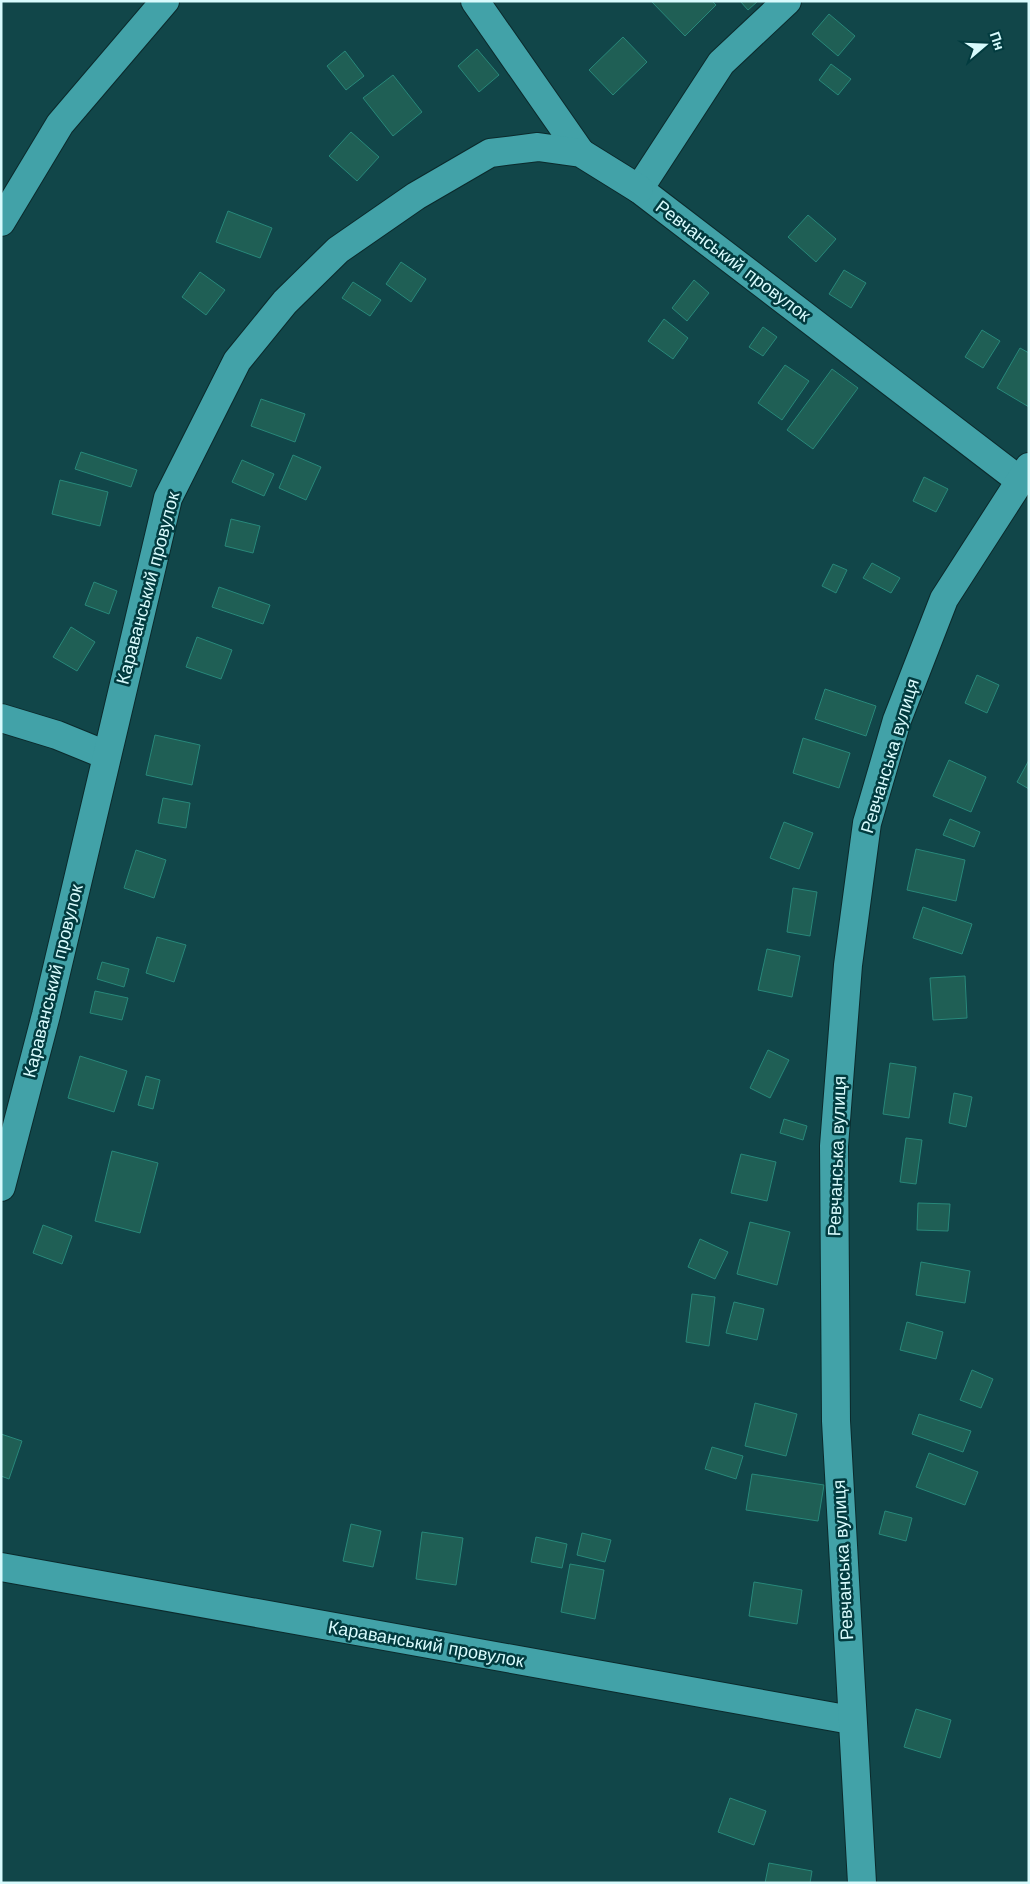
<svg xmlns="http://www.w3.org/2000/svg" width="1030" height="1884" viewBox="0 0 1030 1884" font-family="'Work Sans',sans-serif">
  <rect width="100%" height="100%" fill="#114649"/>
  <g fill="#1f5f55" stroke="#28887a">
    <path d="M651,1H712L716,5L685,36Z"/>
    <path d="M740,1H758L748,10Z"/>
    <path d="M829,14L855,36L838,56L812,34Z"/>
    <path d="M623,37L647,62L613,95L589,70Z"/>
    <path d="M477,49L499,75L479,92L458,66Z"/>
    <path d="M345,51L364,76L346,90L327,66Z"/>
    <path d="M831,64L851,79L838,95L819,80Z"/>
    <path d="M393,75L422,112L393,136L363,98Z"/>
    <path d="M351,132L379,157L357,181L329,156Z"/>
    <path d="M228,211L272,228L260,258L216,242Z"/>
    <path d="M808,215L836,239L816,262L788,237Z"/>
    <path d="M401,262L426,279L411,302L386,284Z"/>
    <path d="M844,270L866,283L851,308L829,294Z"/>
    <path d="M200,272L225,290L206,315L182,297Z"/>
    <path d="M694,280L709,293L687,321L672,308Z"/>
    <path d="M353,282L381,300L370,316L342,298Z"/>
    <path d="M664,319L688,338L673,359L648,341Z"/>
    <path d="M763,327L777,337L763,356L749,347Z"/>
    <path d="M982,330L1000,341L983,368L965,357Z"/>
    <path d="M1020,348L1029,353V407L997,388Z"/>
    <path d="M785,365L809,381L782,420L758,403Z"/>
    <path d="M832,369L858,388L813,449L787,430Z"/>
    <path d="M261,399L305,414L295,442L251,426Z"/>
    <path d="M81,452L137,470L131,487L75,469Z"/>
    <path d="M293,455L321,467L306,500L279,488Z"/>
    <path d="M242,460L274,474L264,496L232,482Z"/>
    <path d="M924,477L948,489L936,512L913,501Z"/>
    <path d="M60,480L108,492L100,526L52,514Z"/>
    <path d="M231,519L260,526L253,553L225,546Z"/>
    <path d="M872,563L900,578L891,593L863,578Z"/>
    <path d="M833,564L847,570L836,593L822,586Z"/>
    <path d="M94,582L117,591L109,614L85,605Z"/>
    <path d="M219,587L270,605L263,624L212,607Z"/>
    <path d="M71,627L95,642L77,671L53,657Z"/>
    <path d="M197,637L232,650L221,679L186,667Z"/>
    <path d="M977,675L999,685L987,713L965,703Z"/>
    <path d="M825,689L876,706L866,736L815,719Z"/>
    <path d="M155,735L200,745L192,785L146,775Z"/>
    <path d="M803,738L850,753L839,788L793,773Z"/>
    <path d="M949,760L986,777L971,812L933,796Z"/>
    <path d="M1029,760V789L1017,782Z"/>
    <path d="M163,798L190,803L186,828L158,823Z"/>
    <path d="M950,819L980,832L974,847L943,835Z"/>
    <path d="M784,822L813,833L799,869L770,858Z"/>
    <path d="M916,849L965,860L956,901L907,890Z"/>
    <path d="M136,850L166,860L154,898L124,888Z"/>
    <path d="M793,888L817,892L810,936L787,932Z"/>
    <path d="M923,907L972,924L962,954L913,938Z"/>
    <path d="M157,937L186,945L174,982L146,973Z"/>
    <path d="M767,949L800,956L792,997L758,990Z"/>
    <path d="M102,962L129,969L124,987L97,979Z"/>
    <path d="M965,976L967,1018L933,1020L930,978Z"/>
    <path d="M95,991L128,998L122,1020L90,1013Z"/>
    <path d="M768,1050L789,1060L770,1098L750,1088Z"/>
    <path d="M80,1056L127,1071L114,1112L68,1098Z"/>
    <path d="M890,1063L916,1067L909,1118L883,1114Z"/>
    <path d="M146,1076L160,1080L153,1109L138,1105Z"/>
    <path d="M954,1093L972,1097L966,1127L949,1123Z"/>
    <path d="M784,1119L807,1126L803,1140L780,1133Z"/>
    <path d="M906,1138L922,1140L916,1184L900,1182Z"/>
    <path d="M112,1151L158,1163L140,1233L95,1221Z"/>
    <path d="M741,1154L776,1162L767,1201L731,1193Z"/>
    <path d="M918,1203L950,1204L948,1231L917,1230Z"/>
    <path d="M750,1222L790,1232L777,1285L737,1274Z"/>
    <path d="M43,1225L72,1236L62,1264L33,1253Z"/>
    <path d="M700,1239L728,1252L715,1279L688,1267Z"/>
    <path d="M921,1262L970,1271L965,1303L916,1295Z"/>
    <path d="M692,1294L715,1297L709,1346L686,1342Z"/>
    <path d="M734,1302L764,1309L757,1340L726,1333Z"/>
    <path d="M907,1322L943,1332L936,1359L900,1350Z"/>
    <path d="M972,1370L993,1379L981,1408L960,1400Z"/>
    <path d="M755,1403L797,1414L786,1456L745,1446Z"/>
    <path d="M919,1414L971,1431L963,1452L912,1434Z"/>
    <path d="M1,1434L22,1441L9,1479L1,1476Z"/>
    <path d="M712,1447L743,1456L736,1479L705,1469Z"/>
    <path d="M929,1453L978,1472L965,1505L916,1487Z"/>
    <path d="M752,1474L824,1485L818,1521L746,1510Z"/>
    <path d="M885,1511L912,1518L906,1541L879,1534Z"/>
    <path d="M351,1524L381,1531L373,1567L343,1561Z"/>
    <path d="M422,1532L463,1538L456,1585L416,1579Z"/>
    <path d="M582,1533L611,1540L605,1562L577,1555Z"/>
    <path d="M536,1537L567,1544L562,1568L531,1562Z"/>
    <path d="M570,1564L604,1570L595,1619L561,1612Z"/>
    <path d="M754,1582L802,1590L797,1624L749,1616Z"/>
    <path d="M916,1709L951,1720L940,1758L904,1747Z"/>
    <path d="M730,1798L766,1811L754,1845L718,1832Z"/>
    <path d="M769,1863L812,1871L810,1883H765Z"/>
  </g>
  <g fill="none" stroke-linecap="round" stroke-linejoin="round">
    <defs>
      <g id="street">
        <path d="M475,1L581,153"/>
        <path d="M787,1L721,63L639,189L1019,480"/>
        <path d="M1,222L60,124L165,1"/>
        <path d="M1,718L57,735L106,755"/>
        <path d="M1,1187L46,1015L168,498L237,361L285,302L338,250L416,196L490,153L538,147L581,153L639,189"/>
        <path d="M1,1567L851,1720"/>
        <path d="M862,1883L836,1421L834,1146L848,965L867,823L897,720L944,599L1029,467"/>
      </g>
    </defs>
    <use href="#street" stroke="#0b2a2c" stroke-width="30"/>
    <use href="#street" stroke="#42a2a8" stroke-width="28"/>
  </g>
  <g text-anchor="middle" stroke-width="5" stroke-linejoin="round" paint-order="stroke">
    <g font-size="18" fill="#d8fbfd" stroke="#023b3f">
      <text transform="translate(733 261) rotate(37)" y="6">Ревчанський провулок</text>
      <text transform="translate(148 588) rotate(-75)" y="6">Караванський провулок</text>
      <text transform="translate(890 756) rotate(-73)" y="6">Ревчанська вулиця</text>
      <text transform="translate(53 981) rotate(-76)" y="6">Караванський провулок</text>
      <text transform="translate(837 1156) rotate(-88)" y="6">Ревчанська вулиця</text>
      <text transform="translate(843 1560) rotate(-93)" y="6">Ревчанська вулиця</text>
      <text transform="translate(426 1644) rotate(10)" y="6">Караванський провулок</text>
    </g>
  </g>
  <rect width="1030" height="1884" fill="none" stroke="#d8fbfd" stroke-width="5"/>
  <g transform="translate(985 45) rotate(71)" stroke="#023b3f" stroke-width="4" paint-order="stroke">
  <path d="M0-4L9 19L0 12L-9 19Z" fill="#d8fbfd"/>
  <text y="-8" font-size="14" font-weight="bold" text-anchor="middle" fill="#d8fbfd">Пн</text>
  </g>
</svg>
